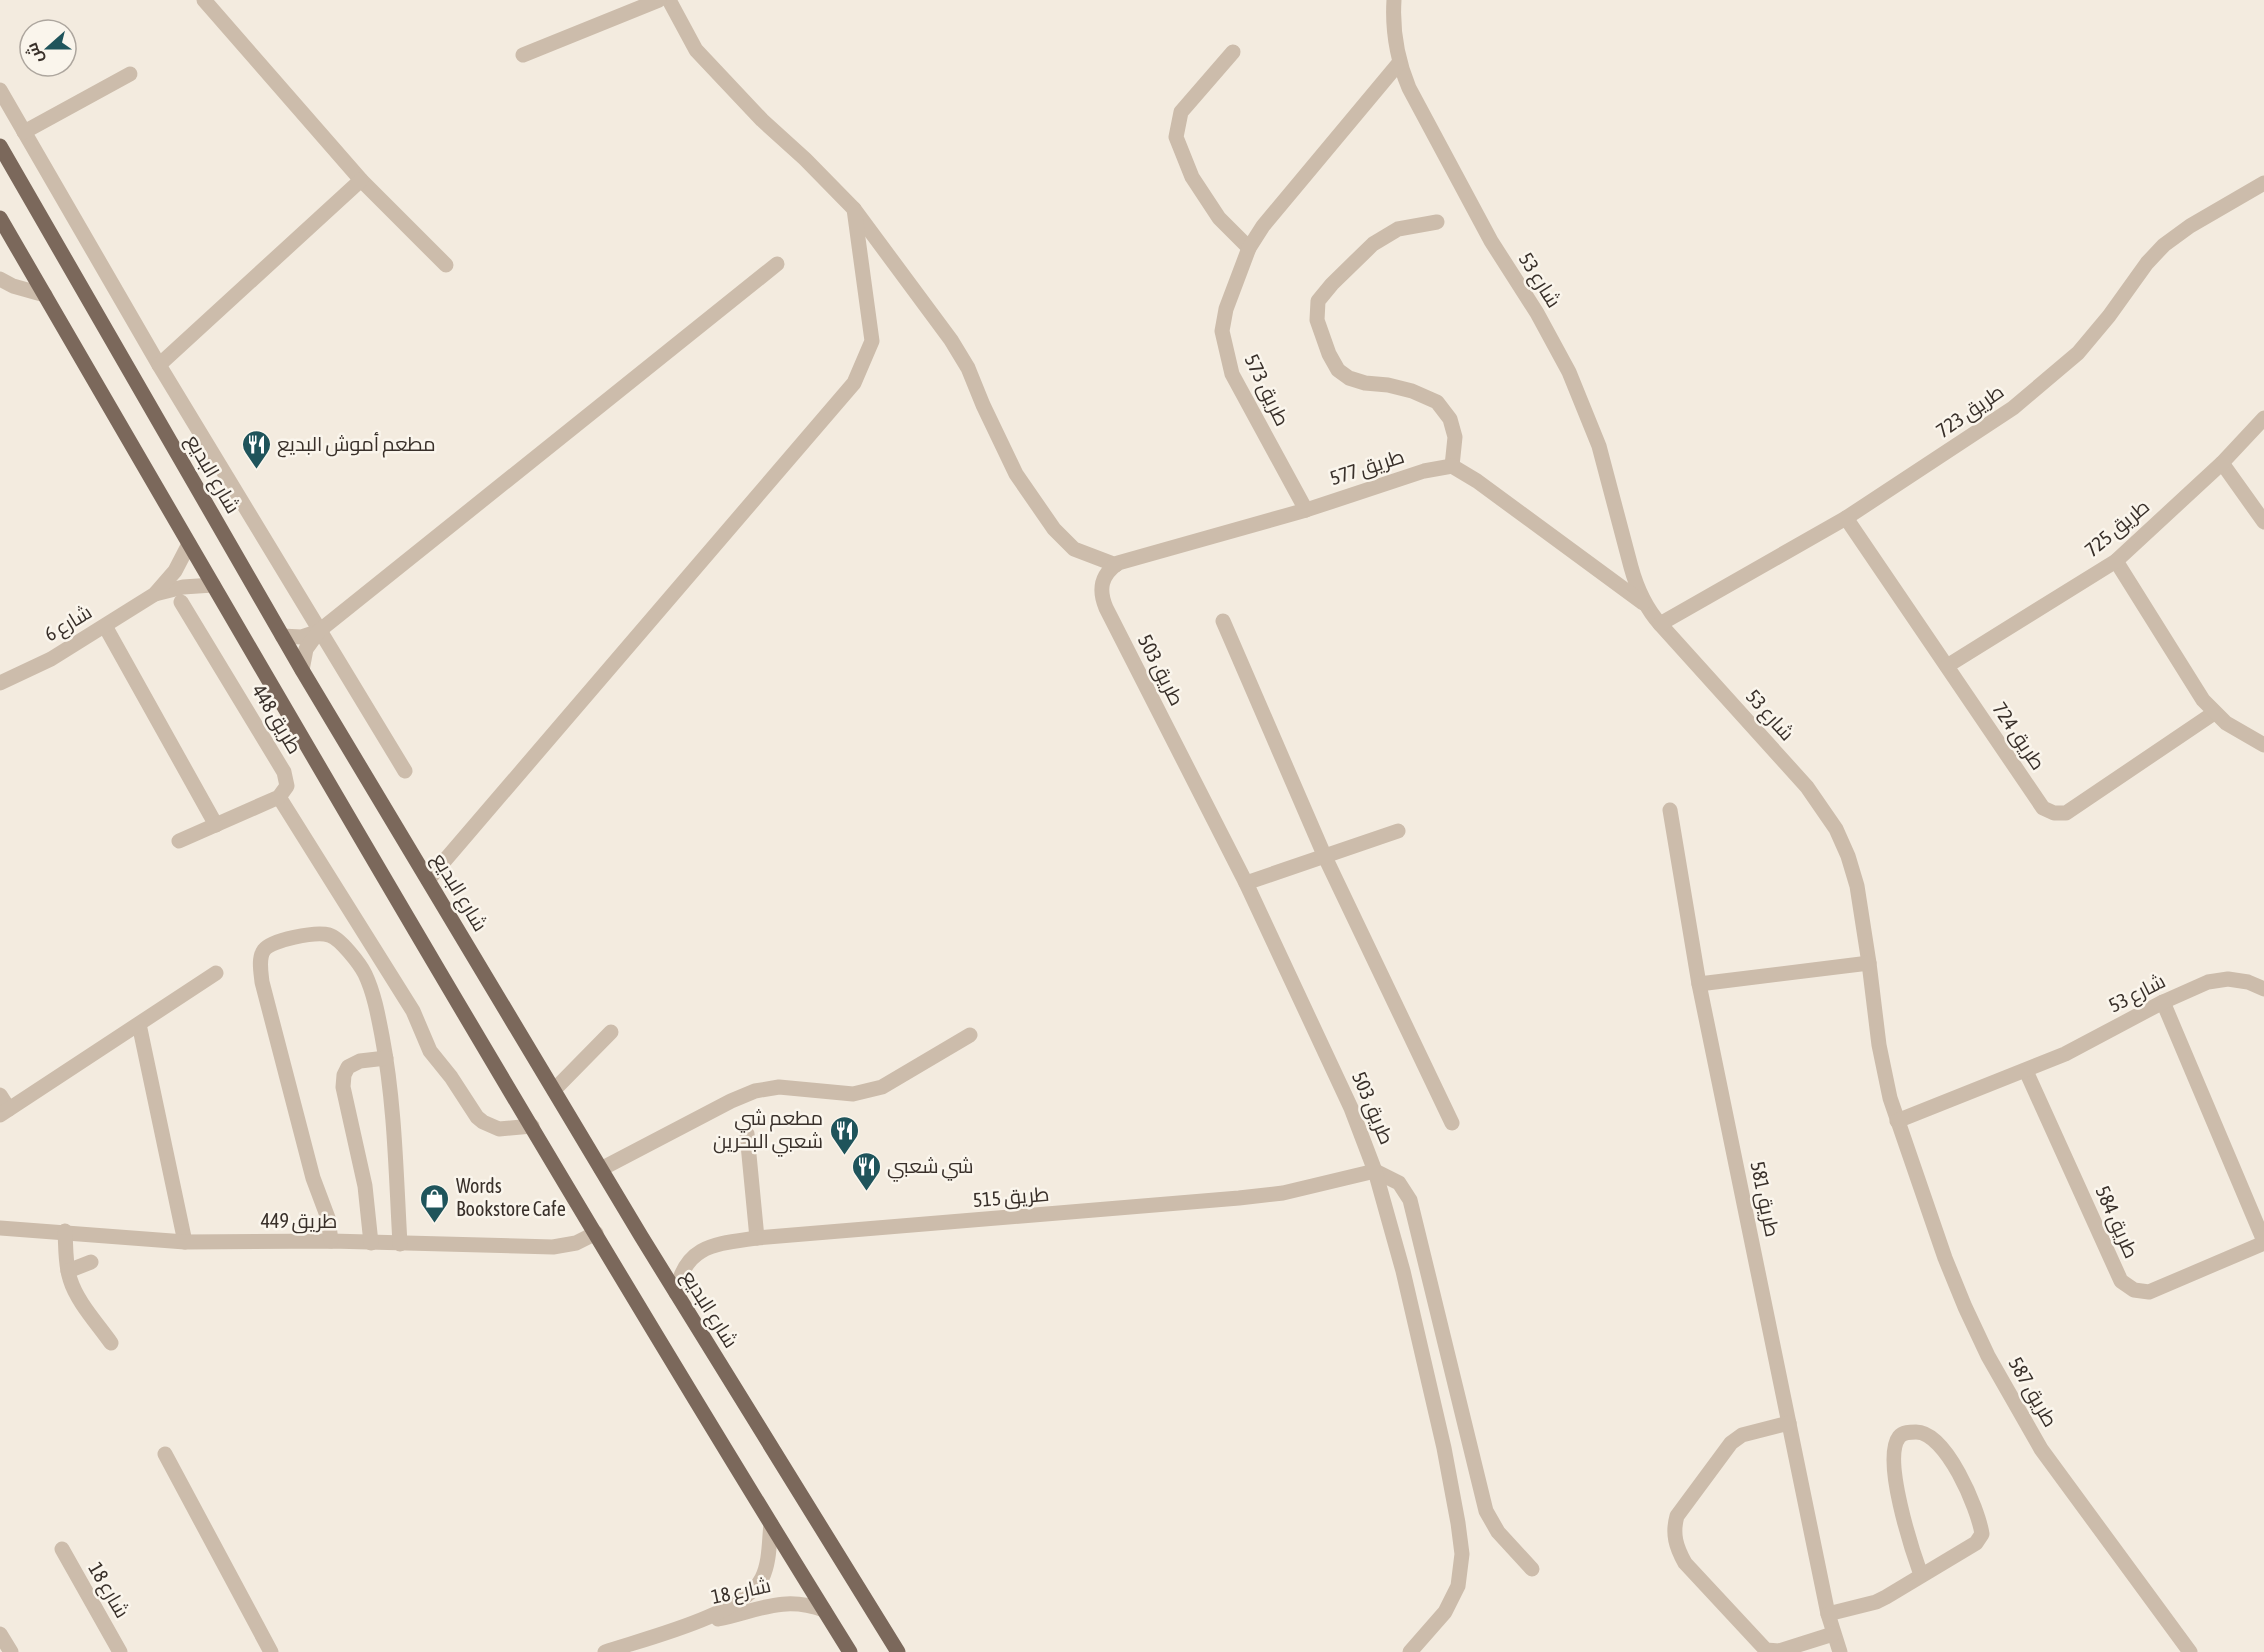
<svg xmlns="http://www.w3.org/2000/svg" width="2264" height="1652" viewBox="0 0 2264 1652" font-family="'Asap Condensed',Cairo,sans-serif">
  <rect width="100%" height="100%" fill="#f3ebdf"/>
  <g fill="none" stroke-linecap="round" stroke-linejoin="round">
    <g stroke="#ccbcab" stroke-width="15">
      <path d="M204,0L361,180L446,265"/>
      <path d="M669,0L696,50L762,120L805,159L854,209L951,340L968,368L983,405L1016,474L1054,529L1074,549L1116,565"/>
      <path d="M1394,0C1392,31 1397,59 1409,88L1491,241L1537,313L1569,372L1599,446L1631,567C1637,589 1645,607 1660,624L1807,787L1836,829L1848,856L1857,886L1869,963L1879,1045L1890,1098L1945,1258L1965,1307L1988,1356L2041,1449L2190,1652"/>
      <path d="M1233,52L1181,112L1176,137L1192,177L1219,218L1249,248"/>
      <path d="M523,55L659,0"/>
      <path d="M0,90L159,365L405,771"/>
      <path d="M24,132L130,74"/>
      <path d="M1437,222L1398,229L1373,244L1332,284L1318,301L1317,320L1329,354L1338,370L1349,378L1365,383L1388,385L1412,391L1437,402L1450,419L1455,437L1452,466"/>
      <path d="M0,279L13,286L45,295"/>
      <path d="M159,365L361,180"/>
      <path d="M2222,463L2264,522"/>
      <path d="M1306,510L1232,374L1222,331L1226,309L1249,248L1263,226L1399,63"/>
      <path d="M1846,518L2043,808L2054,813H2066L2214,713"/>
      <path d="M2116,561L2203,700L2226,723L2264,745"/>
      <path d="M155,594L183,587L213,585"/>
      <path d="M1223,621L1325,857L1452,1123"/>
      <path d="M1660,624L1846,518L2013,408L2078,353L2109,316L2147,263L2164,245L2190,226L2264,183"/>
      <path d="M105,626L216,825"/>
      <path d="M282,636L301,637L319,631"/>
      <path d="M1947,666L2116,561L2222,463L2264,418"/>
      <path d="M302,670L306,649L319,631L777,264"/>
      <path d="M0,683L51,659L155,594L175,571L189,544"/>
      <path d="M279,797L413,1011L430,1051L451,1077L477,1117L483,1122L499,1129L532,1126"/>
      <path d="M1670,810L1699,984L1828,1614L1840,1652"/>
      <path d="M179,841L279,797L287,786L284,772L181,602"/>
      <path d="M428,880L854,383L872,341L854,209"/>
      <path d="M1246,883L1398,831"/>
      <path d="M1699,984L1869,963"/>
      <path d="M2163,1002L2264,1241"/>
      <path d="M139,1024L185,1242"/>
      <path d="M2026,1071L2121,1281L2134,1290L2149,1292L2264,1243"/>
      <path d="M554,1090L611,1032"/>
      <path d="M0,1095L9,1109"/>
      <path d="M0,1115L216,973"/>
      <path d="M1897,1121L2065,1054L2163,1002L2208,982L2228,979L2248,982L2264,989"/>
      <path d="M747,1134L757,1238"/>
      <path d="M601,1169L731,1101L755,1091L779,1087L853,1094L882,1087L970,1035"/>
      <path d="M1375,1171L1399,1183L1410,1200L1486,1511L1498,1532L1532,1569"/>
      <path d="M0,1228L185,1242L331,1241L553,1247L576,1243L596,1233"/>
      <path d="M65,1231C66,1247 65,1264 70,1279C77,1302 97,1323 111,1343"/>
      <path d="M331,1241L328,1218L313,1178L262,982C261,972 258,958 264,950C271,940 316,931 329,935C340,938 360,964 365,974C374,993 378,1015 382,1036C395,1104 396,1175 400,1244"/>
      <path d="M371,1243L365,1186L343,1087L344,1075L348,1067L360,1061L386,1058"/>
      <path d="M68,1271L91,1262"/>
      <path d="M676,1293C685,1244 716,1244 757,1238L1239,1198L1283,1193L1375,1171"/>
      <path d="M1789,1423L1742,1435L1731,1443L1677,1516C1672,1534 1676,1547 1685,1563L1766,1650L1779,1651L1833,1634"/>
      <path d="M165,1454L271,1652"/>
      <path d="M62,1549L120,1652"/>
      <path d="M1828,1614L1876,1602L1886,1597L1976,1543L1982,1534C1978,1508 1946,1432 1916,1432C1910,1432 1903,1432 1899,1437C1882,1459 1912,1550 1921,1575"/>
      <path d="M718,1619C757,1611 783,1595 824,1610"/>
      <path d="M0,1634L11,1652"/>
      <path d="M605,1652C643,1639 744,1615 762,1578C770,1562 769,1541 771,1524"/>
      <path d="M1410,1652L1445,1612L1458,1586L1462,1554L1458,1523L1444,1448L1403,1271L1375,1171L1351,1108L1246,883L1106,608C1098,589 1101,575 1118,563L1306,510L1424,471L1452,466L1477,481L1643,603"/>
    </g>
    <g stroke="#7b685b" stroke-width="15">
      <path d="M0,146L302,670L641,1236L898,1652"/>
      <path d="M0,218C279,699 557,1180 850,1652"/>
    </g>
  </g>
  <defs>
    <symbol id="restaurant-pin" viewBox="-11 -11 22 30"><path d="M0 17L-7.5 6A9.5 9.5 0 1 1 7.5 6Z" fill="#1f545b" stroke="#faf5ec"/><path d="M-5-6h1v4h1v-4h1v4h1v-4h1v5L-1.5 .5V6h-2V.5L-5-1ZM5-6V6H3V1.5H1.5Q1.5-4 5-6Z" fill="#fff"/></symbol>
    <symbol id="shop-pin" viewBox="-11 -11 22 30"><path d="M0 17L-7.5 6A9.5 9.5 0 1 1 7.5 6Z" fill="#1f545b" stroke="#faf5ec"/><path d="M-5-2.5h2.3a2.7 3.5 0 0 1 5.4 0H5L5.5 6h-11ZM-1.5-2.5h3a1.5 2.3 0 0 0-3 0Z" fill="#fff"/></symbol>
  </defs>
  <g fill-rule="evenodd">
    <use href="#restaurant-pin" x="240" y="428" width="33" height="45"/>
    <use href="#restaurant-pin" x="828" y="1114" width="33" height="45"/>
    <use href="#restaurant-pin" x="850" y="1150" width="33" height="45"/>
    <use href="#shop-pin" x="418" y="1182" width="33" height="45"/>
  </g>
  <g text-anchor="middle" stroke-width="5" stroke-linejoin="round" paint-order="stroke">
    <g font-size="20" fill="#39302a" stroke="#faf5ec">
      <text transform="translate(1540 280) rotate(58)" y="7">شارع 53</text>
      <text transform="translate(1267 390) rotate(64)" y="7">طريق 573</text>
      <text transform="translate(1970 411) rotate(-35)" y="7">طريق 723</text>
      <text transform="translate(1367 467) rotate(-18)" y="7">طريق 577</text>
      <text transform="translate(213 474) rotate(60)" y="7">شارع البديع</text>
      <text transform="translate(2117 528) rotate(-40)" y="7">طريق 725</text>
      <text transform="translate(68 623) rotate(-31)" y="7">شارع 6</text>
      <text transform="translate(1161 670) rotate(63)" y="7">طريق 503</text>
      <text transform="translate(1770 715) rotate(48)" y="7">شارع 53</text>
      <text transform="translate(277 719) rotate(59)" y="7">طريق 448</text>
      <text transform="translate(2019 736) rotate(56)" y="7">طريق 724</text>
      <text transform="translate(460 892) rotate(59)" y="7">شارع البديع</text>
      <text transform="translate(2137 993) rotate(-27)" y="7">شارع 53</text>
      <text transform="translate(1373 1108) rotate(67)" y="7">طريق 503</text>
      <text transform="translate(1011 1197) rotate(-5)" y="7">طريق 515</text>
      <text transform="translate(1765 1199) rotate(78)" y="7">طريق 581</text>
      <text x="299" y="1228">طريق 449</text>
      <text transform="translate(2117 1222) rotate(66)" y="7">طريق 584</text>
      <text transform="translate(710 1309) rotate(58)" y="7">شارع البديع</text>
      <text transform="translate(2033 1392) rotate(60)" y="7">طريق 587</text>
      <text transform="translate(109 1590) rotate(60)" y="7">شارع 18</text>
      <text transform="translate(741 1591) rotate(-12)" y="7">شارع 18</text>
    </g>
    <g font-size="20" fill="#39302a" stroke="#faf5ec" text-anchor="start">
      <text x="277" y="451">مطعم أموش البديع</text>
      <text x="823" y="1125" text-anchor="end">مطعم شي<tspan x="823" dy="23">شعبي البحرين</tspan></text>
      <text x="887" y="1173">شي شعبي</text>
      <text x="456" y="1193">Words<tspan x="456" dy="23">Bookstore Cafe</tspan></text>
    </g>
  </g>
  <g transform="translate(48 48) rotate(249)"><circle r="28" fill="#faf5ec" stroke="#ada69e" stroke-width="1.5"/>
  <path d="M0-4.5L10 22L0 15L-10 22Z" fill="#1f545b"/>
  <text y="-9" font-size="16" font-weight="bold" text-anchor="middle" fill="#39302a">ش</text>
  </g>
</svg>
